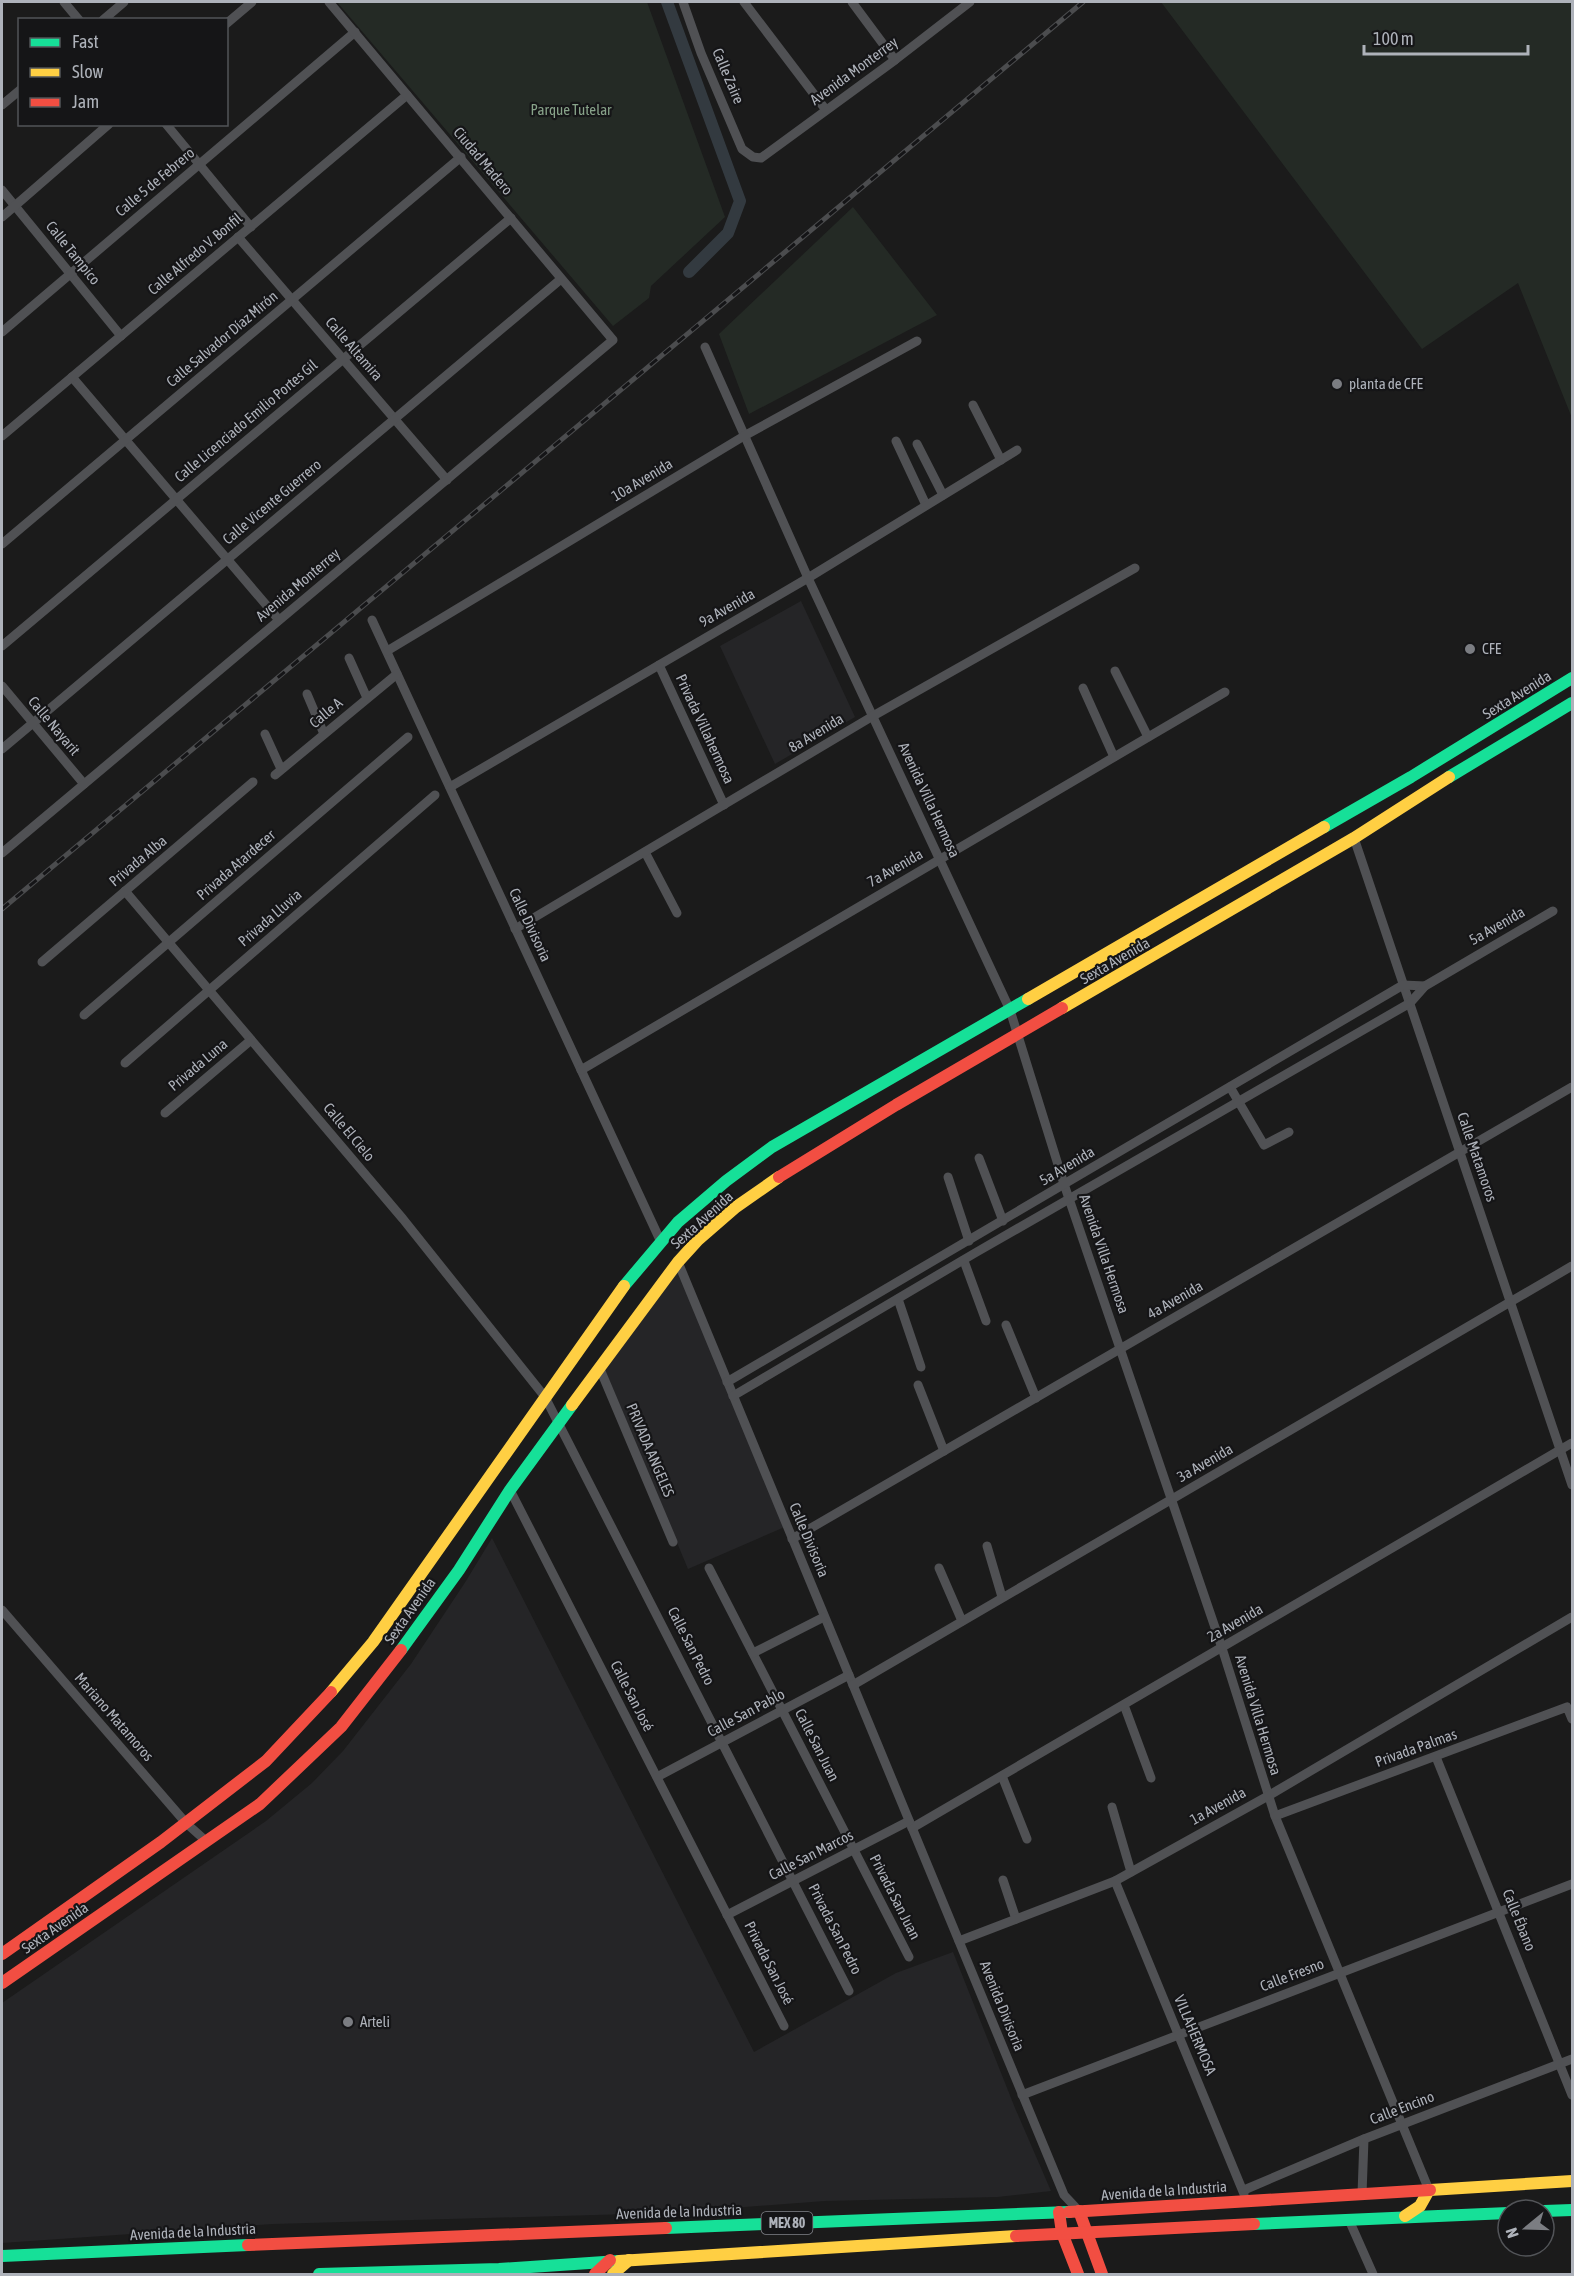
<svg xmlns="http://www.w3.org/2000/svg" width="1574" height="2276" viewBox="0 0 1574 2276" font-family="'Asap Condensed',sans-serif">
  <rect width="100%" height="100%" fill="#1b1b1b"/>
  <g fill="#252527">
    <path d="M801,601L855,717L775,764L720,646Z"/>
    <path d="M678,1262L787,1526L688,1569L603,1365Z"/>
    <path d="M492,1538L754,2052L896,1973L953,1952L1015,2108L1051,2191L997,2197L825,2201L664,2213L273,2224L2,2243V2003L266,1821L312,1783L343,1751L411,1664L466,1581Z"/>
  </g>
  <g fill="#242a25">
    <path d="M337,2H647L725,217L651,286L649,298L613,326Z"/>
    <path d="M1161,2H1572V418L1518,283L1422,349Z"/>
    <path d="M853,207L937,315L749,414L719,334Z"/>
  </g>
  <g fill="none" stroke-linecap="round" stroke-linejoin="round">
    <path stroke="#333a40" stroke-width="12" d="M667,2L740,201L728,233L689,272"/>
    <g stroke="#505154" stroke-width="9">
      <path d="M64,2L79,20"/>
      <path d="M683,2L701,53L742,149L753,157L761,158L895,60L970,2"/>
      <path d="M744,2L826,110"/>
      <path d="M852,2L895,60"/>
      <path d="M103,20L124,2"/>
      <path d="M226,24L252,2"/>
      <path d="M2,105L20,90"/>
      <path d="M166,124L251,227"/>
      <path d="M2,190L121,336"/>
      <path d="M2,217L109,124"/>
      <path d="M238,237L447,480"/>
      <path d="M2,332L355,32"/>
      <path d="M705,347L808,578L1010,1010L1064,1184L1222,1648L1275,1816L1429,2190"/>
      <path d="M72,377L279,620"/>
      <path d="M973,405L1001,460"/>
      <path d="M2,436L407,95"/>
      <path d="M896,441L926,505"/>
      <path d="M917,444L943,495"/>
      <path d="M2,544L461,157"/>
      <path d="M372,620L661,1242"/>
      <path d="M2,646L511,218"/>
      <path d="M387,651L744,436L917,341"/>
      <path d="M349,658L367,698"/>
      <path d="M659,665L724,805"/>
      <path d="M1115,671L1148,737"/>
      <path d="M2,686L84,784"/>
      <path d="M1083,688L1114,757"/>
      <path d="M307,694L324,734"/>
      <path d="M265,734L281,769"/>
      <path d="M2,749L561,279"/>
      <path d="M275,775L397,674"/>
      <path d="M450,787L808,578L1017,450"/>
      <path d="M1354,838L1572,1485"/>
      <path d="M645,852L677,913"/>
      <path d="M2,853L613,340L329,2"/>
      <path d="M125,891L403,1219L545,1397L849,1991"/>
      <path d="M515,929L873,716L1135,568"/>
      <path d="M42,962L253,782"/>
      <path d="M84,1015L408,737"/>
      <path d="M125,1063L435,795"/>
      <path d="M581,1070L1225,692"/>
      <path d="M1230,1087L1264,1145L1289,1132"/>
      <path d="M165,1113L251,1040"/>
      <path d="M979,1158L1003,1221"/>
      <path d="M948,1177L969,1241"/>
      <path d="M964,1261L986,1321"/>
      <path d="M678,1262L1064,2195L1079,2211"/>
      <path d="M898,1299L921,1367"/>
      <path d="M1006,1325L1036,1398"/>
      <path d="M600,1369L673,1542"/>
      <path d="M727,1382L1403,985L1425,986"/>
      <path d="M918,1385L944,1451"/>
      <path d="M733,1396L975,1253L1410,1003L1425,986L1553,911"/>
      <path d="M510,1490L784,2026"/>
      <path d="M792,1539L1572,1087"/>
      <path d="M987,1546L1002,1597"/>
      <path d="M709,1568L909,1957"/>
      <path d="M939,1568L962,1621"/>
      <path d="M2,1610L186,1823L206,1841"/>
      <path d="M753,1653L824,1617"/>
      <path d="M853,1685L1572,1266"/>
      <path d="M1124,1705L1151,1778"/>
      <path d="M1436,1757L1572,2095"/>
      <path d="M1002,1776L1027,1839"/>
      <path d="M657,1777L849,1675"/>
      <path d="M1112,1807L1131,1872"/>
      <path d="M1275,1816L1567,1707L1572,1719"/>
      <path d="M912,1828L1572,1443"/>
      <path d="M1003,1880L1016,1919"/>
      <path d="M1115,1881L1244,2194"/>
      <path d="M727,1915L909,1821"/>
      <path d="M959,1941L1115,1881L1268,1796L1572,1617"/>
      <path d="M1022,2095L1572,1884"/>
      <path d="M1244,2190L1364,2139L1572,2059"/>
      <path d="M1362,2194L1364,2139"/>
      <path d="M1349,2220L1373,2274"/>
    </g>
    <g stroke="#16e098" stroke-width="12">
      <path d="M1449,777L1572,703"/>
      <path d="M1324,827L1411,777L1572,678"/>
      <path d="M624,1286L678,1222L726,1181L772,1147L1028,999"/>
      <path d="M401,1650L459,1570L510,1490L572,1405"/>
      <path d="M1544,2211L1572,2210"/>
      <path d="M1254,2224L1508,2213"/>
      <path d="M666,2228L1069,2212"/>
      <path d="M2,2256L248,2245"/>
      <path d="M319,2274L499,2269L619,2261"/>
    </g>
    <g stroke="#ffcf43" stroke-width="12">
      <path d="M1028,999L1324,827"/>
      <path d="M1062,1008L1354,838L1449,777"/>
      <path d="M572,1405L678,1262L698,1240L736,1207L779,1177"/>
      <path d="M331,1692L373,1642L624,1286"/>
      <path d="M1430,2190L1572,2181"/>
      <path d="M1405,2216L1420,2206L1429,2190"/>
      <path d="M619,2261L1016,2236"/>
      <path d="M613,2274L629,2260"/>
    </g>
    <g stroke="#f24e42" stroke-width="12">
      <path d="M779,1177L896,1105L1062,1008"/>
      <path d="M2,1954L161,1842L266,1761L331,1692"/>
      <path d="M2,1983L260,1804L341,1727L401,1650"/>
      <path d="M1079,2211L1102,2274"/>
      <path d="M1059,2212L1062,2233L1078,2274"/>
      <path d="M1069,2212L1430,2190"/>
      <path d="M1016,2236L1254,2224"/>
      <path d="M248,2245L666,2228"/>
      <path d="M595,2274L610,2260"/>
    </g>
    <defs>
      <path id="rail" d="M2,909L1083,2"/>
    </defs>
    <use href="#rail" stroke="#4b4c4e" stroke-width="5"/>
    <use href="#rail" stroke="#151517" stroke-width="3" stroke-dasharray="9" stroke-linecap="butt"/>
  </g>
  <g fill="#7b7d82" stroke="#151517" stroke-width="2">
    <circle cx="1337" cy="384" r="6"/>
    <circle cx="1470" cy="649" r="6"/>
    <circle cx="348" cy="2022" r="6"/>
  </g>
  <g text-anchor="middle" stroke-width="4.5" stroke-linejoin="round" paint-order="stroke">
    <rect fill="#151517" stroke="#808389" stroke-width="1.5" x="761.5" y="2212" width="51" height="22" rx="4.5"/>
    <g font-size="14" font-weight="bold" fill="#aeb2ba">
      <text x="787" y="2228">MEX 80</text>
    </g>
    <g font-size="15" fill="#aeb2ba" stroke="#151517">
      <text transform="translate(854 71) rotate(-36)" y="5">Avenida Monterrey</text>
      <text transform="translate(728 76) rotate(67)" y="5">Calle Zaire</text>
      <text transform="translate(483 161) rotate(50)" y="5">Ciudad Madero</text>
      <text transform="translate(155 182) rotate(-40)" y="5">Calle 5 de Febrero</text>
      <text transform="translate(73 253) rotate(51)" y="5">Calle Tampico</text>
      <text transform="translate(195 254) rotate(-40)" y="5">Calle Alfredo V. Bonfil</text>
      <text transform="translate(222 339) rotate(-40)" y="5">Calle Salvador Díaz Mirón</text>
      <text transform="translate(354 349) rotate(49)" y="5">Calle Altamira</text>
      <text transform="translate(246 421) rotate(-40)" y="5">Calle Licenciado Emilio Portes Gil</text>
      <text transform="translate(642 480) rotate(-31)" y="5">10a Avenida</text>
      <text transform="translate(272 502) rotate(-40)" y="5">Calle Vicente Guerrero</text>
      <text transform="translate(298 585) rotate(-40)" y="5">Avenida Monterrey</text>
      <text transform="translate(727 608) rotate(-30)" y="5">9a Avenida</text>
      <text transform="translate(1517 695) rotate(-32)" y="5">Sexta Avenida</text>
      <text transform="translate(326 713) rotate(-40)" y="5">Calle A</text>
      <text transform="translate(54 726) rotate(50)" y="5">Calle Nayarit</text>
      <text transform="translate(705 729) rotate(65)" y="5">Privada Villahermosa</text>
      <text transform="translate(816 733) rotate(-31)" y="5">8a Avenida</text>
      <text transform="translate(929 800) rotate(65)" y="5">Avenida Villa Hermosa</text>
      <text transform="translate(138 861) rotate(-40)" y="5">Privada Alba</text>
      <text transform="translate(236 865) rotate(-41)" y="5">Privada Atardecer</text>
      <text transform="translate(895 868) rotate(-30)" y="5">7a Avenida</text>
      <text transform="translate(270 918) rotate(-41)" y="5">Privada Lluvia</text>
      <text transform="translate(530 925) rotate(65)" y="5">Calle Divisoria</text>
      <text transform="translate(1497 926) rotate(-30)" y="5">5a Avenida</text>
      <text transform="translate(1115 961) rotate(-30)" y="5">Sexta Avenida</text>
      <text transform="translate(198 1065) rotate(-40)" y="5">Privada Luna</text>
      <text transform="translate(349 1132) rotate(50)" y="5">Calle El Cielo</text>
      <text transform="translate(1477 1157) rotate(71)" y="5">Calle Matamoros</text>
      <text transform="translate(1067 1166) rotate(-31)" y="5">5a Avenida</text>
      <text transform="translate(702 1220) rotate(-42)" y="5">Sexta Avenida</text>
      <text transform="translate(1104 1254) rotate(71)" y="5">Avenida Villa Hermosa</text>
      <text transform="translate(1175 1300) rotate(-30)" y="5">4a Avenida</text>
      <text transform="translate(650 1450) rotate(67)" y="5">PRIVADA ANGELES</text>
      <text transform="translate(1205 1463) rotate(-30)" y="5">3a Avenida</text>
      <text transform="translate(809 1540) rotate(67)" y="5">Calle Divisoria</text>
      <text transform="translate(410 1611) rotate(-55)" y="5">Sexta Avenida</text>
      <text transform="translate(1235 1623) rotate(-30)" y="5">2a Avenida</text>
      <text transform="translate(691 1646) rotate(63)" y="5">Calle San Pedro</text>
      <text transform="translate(632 1696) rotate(63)" y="5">Calle San José</text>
      <text transform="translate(746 1713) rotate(-28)" y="5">Calle San Pablo</text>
      <text transform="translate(1258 1715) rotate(73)" y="5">Avenida Villa Hermosa</text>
      <text transform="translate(114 1717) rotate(49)" y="5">Mariano Matamoros</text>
      <text transform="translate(817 1745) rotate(63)" y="5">Calle San Juan</text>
      <text transform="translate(1416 1748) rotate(-20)" y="5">Privada Palmas</text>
      <text transform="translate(1218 1806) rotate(-29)" y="5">1a Avenida</text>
      <text transform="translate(811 1855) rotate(-27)" y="5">Calle San Marcos</text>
      <text transform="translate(895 1897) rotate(63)" y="5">Privada San Juan</text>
      <text transform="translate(1519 1920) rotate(68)" y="5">Calle Ébano</text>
      <text transform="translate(55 1928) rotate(-35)" y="5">Sexta Avenida</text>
      <text transform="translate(835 1929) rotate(63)" y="5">Privada San Pedro</text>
      <text transform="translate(769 1963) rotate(63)" y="5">Privada San José</text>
      <text transform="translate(1292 1975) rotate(-21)" y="5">Calle Fresno</text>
      <text transform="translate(1002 2006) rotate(68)" y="5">Avenida Divisoria</text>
      <text transform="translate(1195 2035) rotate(67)" y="5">VILLAHERMOSA</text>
      <text transform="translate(1402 2108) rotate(-21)" y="5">Calle Encino</text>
      <text transform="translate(1164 2191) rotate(-4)" y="5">Avenida de la Industria</text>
      <text transform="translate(679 2212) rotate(-2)" y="5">Avenida de la Industria</text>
      <text transform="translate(193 2232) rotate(-3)" y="5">Avenida de la Industria</text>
    </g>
    <g font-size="15" fill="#88a38a" stroke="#151517">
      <text x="571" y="115">Parque Tutelar</text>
    </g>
    <g font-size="15" fill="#aeb2ba" stroke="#151517" text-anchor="start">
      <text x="1349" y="389">planta de CFE</text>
      <text x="1482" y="654">CFE</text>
      <text x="360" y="2027">Arteli</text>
    </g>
  </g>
  <rect width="1574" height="2276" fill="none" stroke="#aeb2ba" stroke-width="6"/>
  <rect x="18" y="18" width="210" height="108" fill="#151517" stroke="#525458" stroke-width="1.5"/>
  <rect x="30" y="38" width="30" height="9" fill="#16e098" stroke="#525458" stroke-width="1.5"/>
  <text x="72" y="48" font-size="18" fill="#aeb2ba">Fast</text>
  <rect x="30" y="68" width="30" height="9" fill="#ffcf43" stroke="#525458" stroke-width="1.5"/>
  <text x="72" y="78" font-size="18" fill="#aeb2ba">Slow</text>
  <rect x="30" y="98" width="30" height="9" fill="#f24e42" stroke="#525458" stroke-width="1.5"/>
  <text x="72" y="108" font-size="18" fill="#aeb2ba">Jam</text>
  <g transform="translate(1526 2228) rotate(251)"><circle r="28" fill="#151517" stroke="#525458" stroke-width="1.5"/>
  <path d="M0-4.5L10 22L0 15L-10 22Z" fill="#7b7d82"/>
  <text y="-9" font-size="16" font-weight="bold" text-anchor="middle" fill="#aeb2ba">N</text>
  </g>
  <path d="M1364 45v9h164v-9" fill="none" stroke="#aeb2ba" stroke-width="3"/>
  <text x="1373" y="45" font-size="18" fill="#aeb2ba" stroke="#151517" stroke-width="4.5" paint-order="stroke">100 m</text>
</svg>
